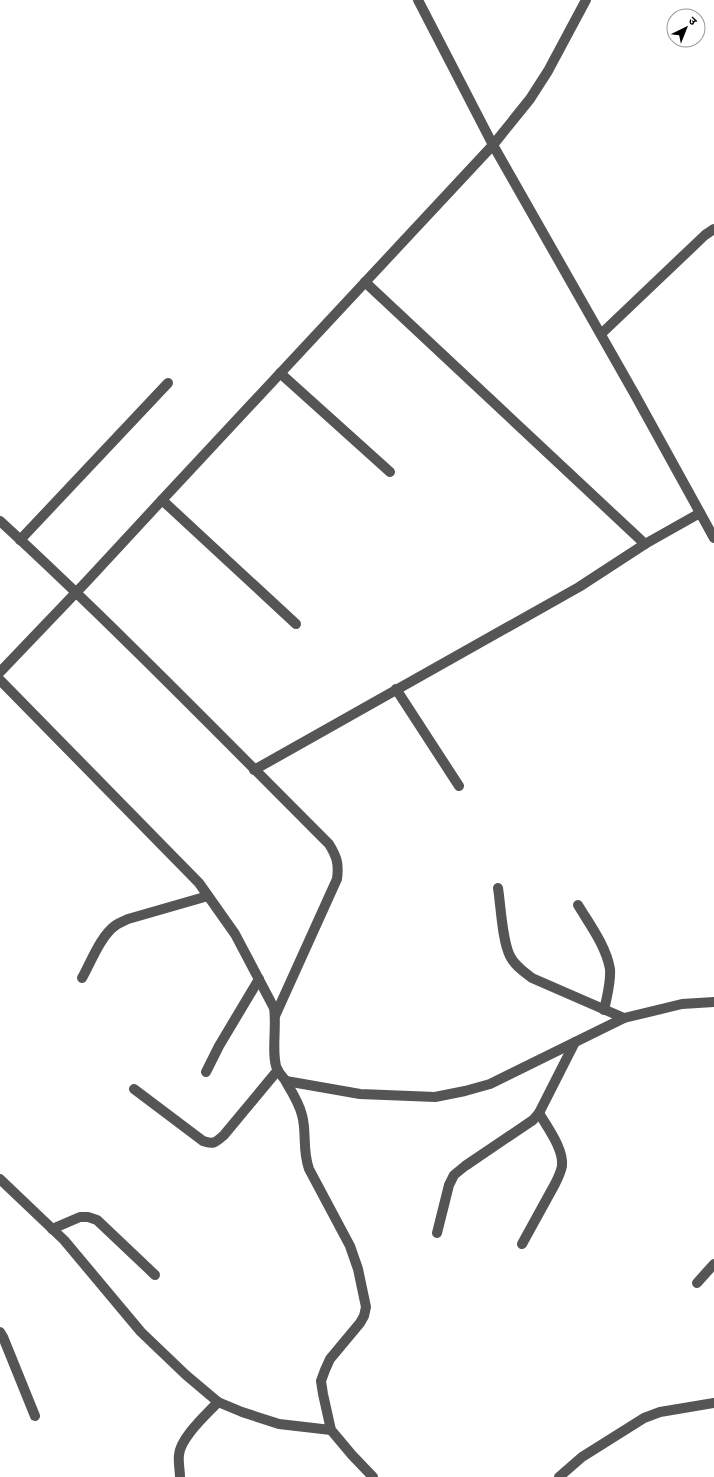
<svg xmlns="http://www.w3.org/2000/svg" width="714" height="1477" viewBox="0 0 714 1477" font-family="'Asap Condensed','Noto Sans Devanagari',sans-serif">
  <rect width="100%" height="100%" fill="#fff"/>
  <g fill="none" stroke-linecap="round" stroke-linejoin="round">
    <g stroke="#555" stroke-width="10">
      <path d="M418,0L493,145L634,393L714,538"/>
      <path d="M365,282L645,544"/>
      <path d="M601,334L705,235L714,229"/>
      <path d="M280,373L390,472"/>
      <path d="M162,500L296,624"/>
      <path d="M0,521C113,625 220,735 329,844C337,857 339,864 337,879L275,1016"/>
      <path d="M20,540L168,383"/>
      <path d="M0,672L87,581L162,500L493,145L530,99L548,71L586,0"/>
      <path d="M0,680L199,883L235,934L274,1008C277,1026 271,1054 277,1069C279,1074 284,1077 286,1082C292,1092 299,1103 302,1115C307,1133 302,1150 309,1169L350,1246L358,1269L366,1307L364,1316L360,1323L330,1359L325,1370L321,1381L323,1394L331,1430L352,1455L373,1477"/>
      <path d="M396,689L459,786"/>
      <path d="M254,770L579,587L645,544L700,513"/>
      <path d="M498,888C501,907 502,940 510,956C515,966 524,972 532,978L624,1018"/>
      <path d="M578,905C590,925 606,946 610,969C611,982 607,997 604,1010"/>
      <path d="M82,978C91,962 101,935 116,925C120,922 124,921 128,919L208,896"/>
      <path d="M206,1072L219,1046L259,979"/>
      <path d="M286,1081L360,1094L435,1097L465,1091L490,1084L624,1018L682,1004L714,1002"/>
      <path d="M134,1089L203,1141C214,1145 216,1142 224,1135L278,1070"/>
      <path d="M0,1179L64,1240L141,1332L186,1375L218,1402L242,1412L279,1424L331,1430"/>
      <path d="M52,1229L80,1217H88L97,1220L155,1275"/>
      <path d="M437,1233L449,1185L454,1175L465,1166L533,1120L539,1113L575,1042"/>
      <path d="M522,1244L555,1184C558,1178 561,1172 562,1166C564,1149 547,1127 539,1113"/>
      <path d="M697,1283L714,1264"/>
      <path d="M0,1332L3,1337L35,1416"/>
      <path d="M180,1477C180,1470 178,1462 179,1455C180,1438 207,1414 218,1402"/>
      <path d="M559,1477L582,1457L644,1418L660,1412L714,1403"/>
    </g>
  </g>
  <g transform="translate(686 28) rotate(43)"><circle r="19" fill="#ffffff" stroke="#999999"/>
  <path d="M0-3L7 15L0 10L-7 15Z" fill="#000000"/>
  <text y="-6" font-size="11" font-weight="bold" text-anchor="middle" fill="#000000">उ</text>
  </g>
</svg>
